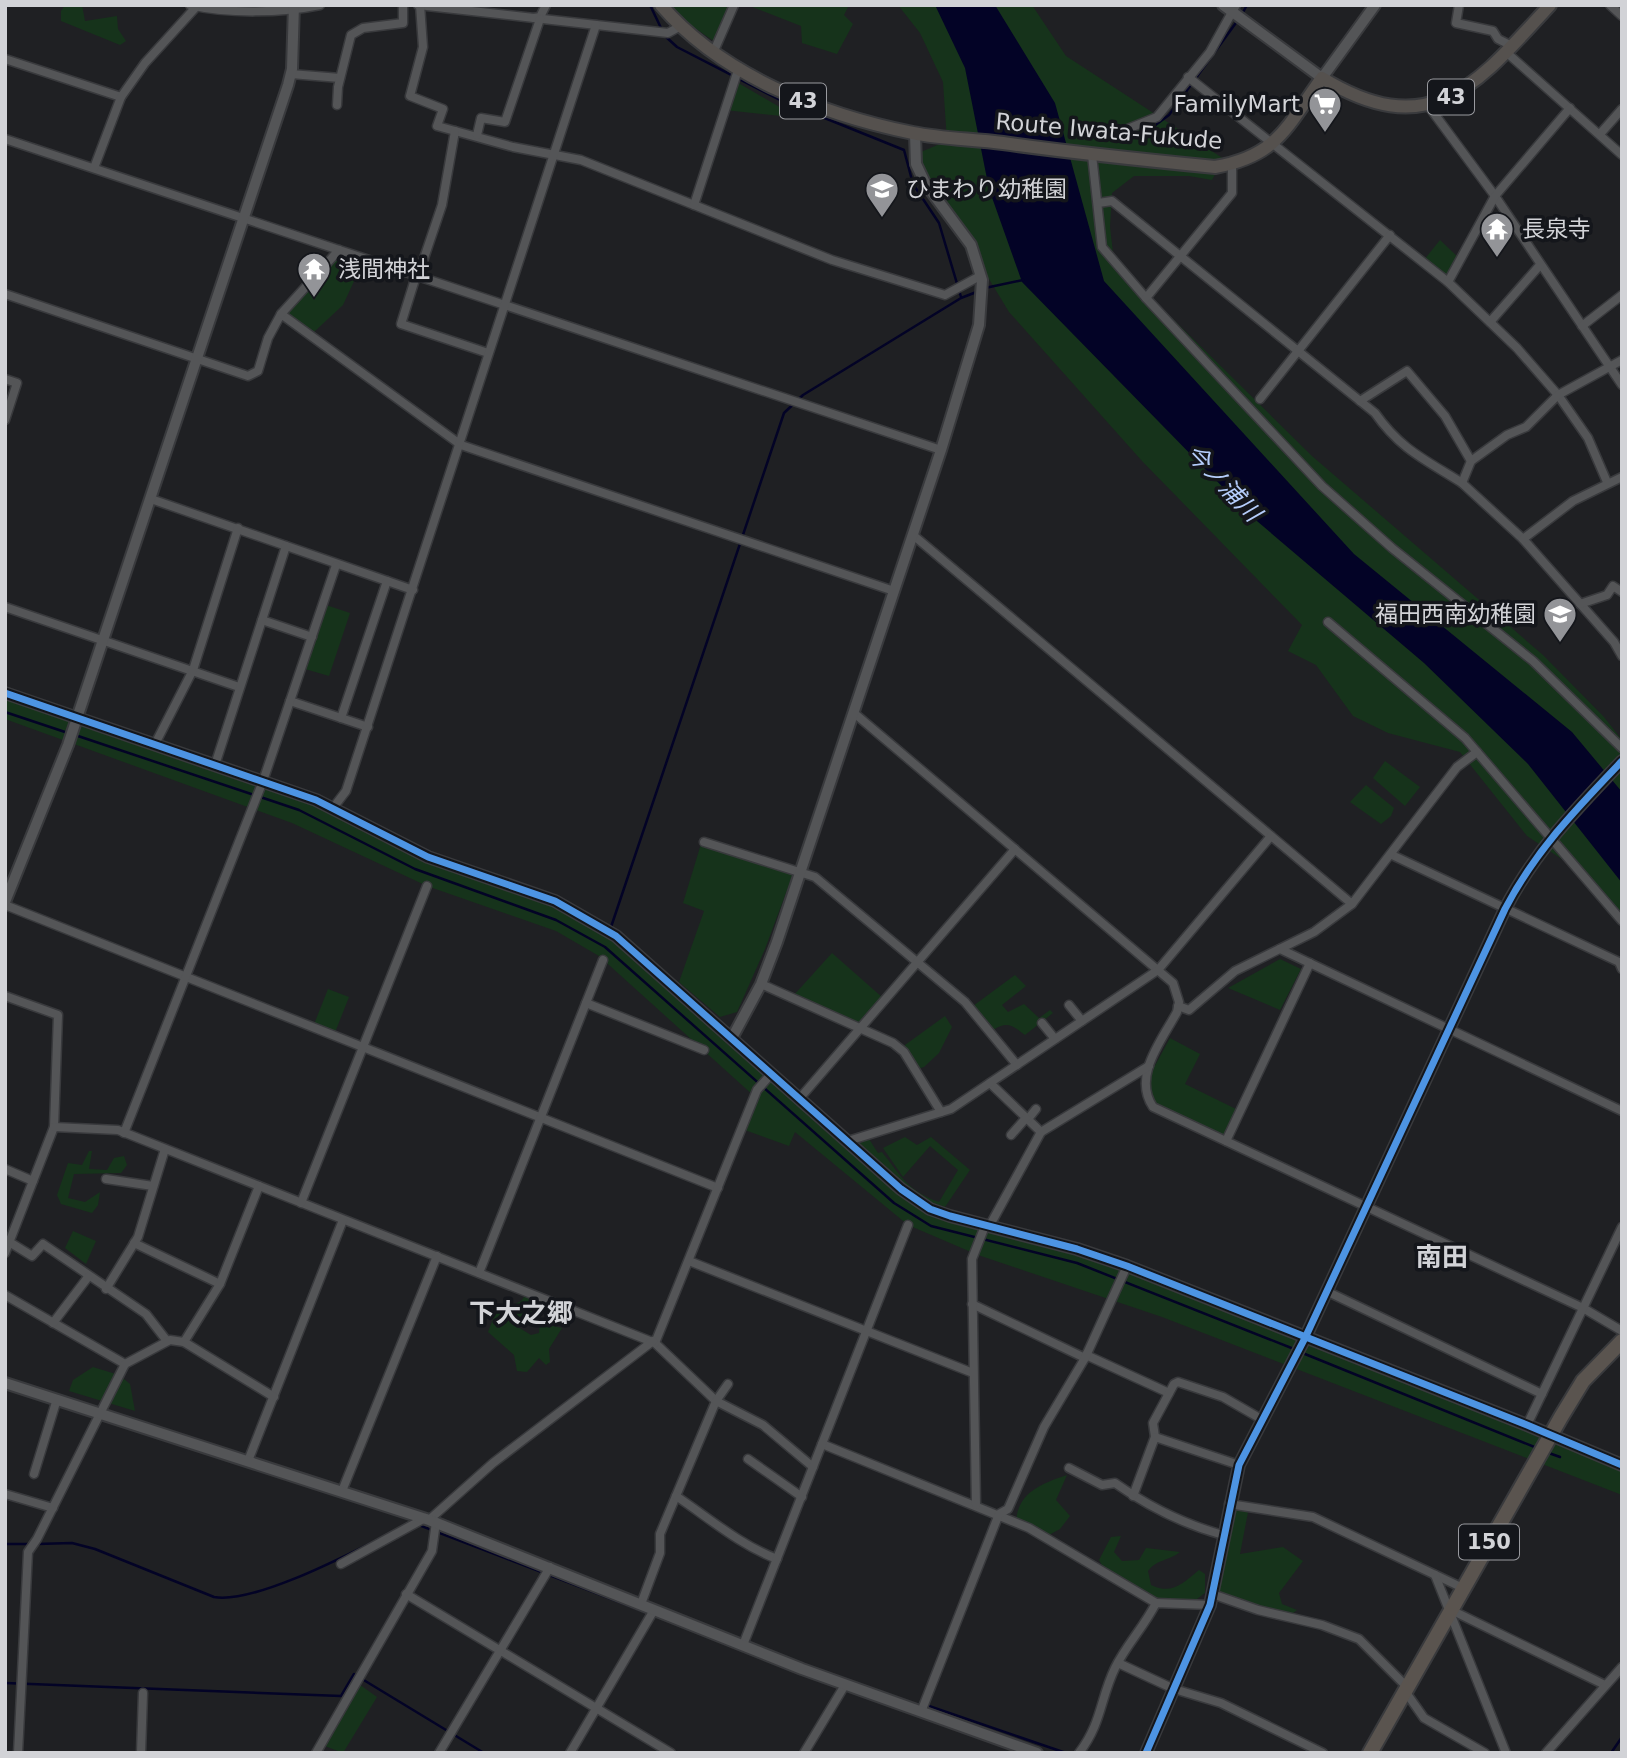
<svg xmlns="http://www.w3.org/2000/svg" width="1627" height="1758" viewBox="0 0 1627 1758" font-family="'DejaVu Sans','Noto Sans JP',sans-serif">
  <rect width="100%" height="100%" fill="#1f2023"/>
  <g fill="#16331b">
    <path d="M65,5H82L85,21L117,16L118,29L126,41L120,45L61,21V11Z"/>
    <path d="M670,5H733L715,42L679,17Z"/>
    <path d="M747,5H849L844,15L853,24L837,54L802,43L801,26Z"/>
    <path d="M898,5H1032L1066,56L1224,159L1212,180L1189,176H1134L1112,193L1110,227L1114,261L1312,456L1543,655L1604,717L1622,740V923L1581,872L1527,836L1460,752L1388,733L1353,716L1316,665L1288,651L1302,625L1142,461L1009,312L989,279L978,267L916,154L947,141L943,82L920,33Z"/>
    <path d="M735,81L783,109L781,116L725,110Z"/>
    <path d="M1440,240L1460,259L1448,282L1424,260Z"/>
    <path d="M337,252L351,256L348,270L356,277L343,305L314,332L303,331L281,314Z"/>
    <path d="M326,605L350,613L329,676L305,669Z"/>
    <path d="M5,693L330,807L426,861L584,915L858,1144L869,1139L878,1153L882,1152C901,1176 908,1191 939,1202L958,1170L930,1146L903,1177L883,1148L905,1137L917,1145L931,1137L970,1170L945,1207L922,1199L935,1211L1102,1261L1622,1465V1495L1162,1317L978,1255L908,1225L795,1132L789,1146L742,1129L754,1096L599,956L556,931L427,886L292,823L5,719Z"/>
    <path d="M1385,761L1420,787L1405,806L1373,778Z"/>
    <path d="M1366,785L1394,808L1391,816L1381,824L1350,802Z"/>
    <path d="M701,844L793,874L765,949L737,1012L720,1017L679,982L704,911L683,903Z"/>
    <path d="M832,953L883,998L860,1028L794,995Z"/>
    <path d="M1280,959L1301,969L1280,1010L1228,988Z"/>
    <path d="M1015,975L1026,986L1002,1005L1008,1012L1024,1004L1039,1018L1050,1010L1053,1013L1025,1035C1012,1025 1007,1021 993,1030L973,1006Z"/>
    <path d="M328,989L349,997L334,1035L313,1027Z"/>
    <path d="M945,1016L952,1027L939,1053L924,1067L917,1069L904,1052L905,1045Z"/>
    <path d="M1170,1038L1200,1054L1185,1084L1236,1109L1222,1139L1153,1107L1145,1084Z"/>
    <path d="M89,1151H92L89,1169L107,1170L114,1158L124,1156L127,1165L121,1173L74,1174L68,1198L85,1202L100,1192L98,1205L92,1213L61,1204L57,1195L68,1163L82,1165Z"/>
    <path d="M73,1231L96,1241L86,1264L65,1248Z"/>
    <path d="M528,1292L536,1296L539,1310L514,1319L513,1324L531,1335L539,1333L540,1323L562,1328L549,1349L550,1362L546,1365L539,1358L527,1372L517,1371L514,1355L488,1332L495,1314L521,1301Z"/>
    <path d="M93,1367L119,1375L130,1384L135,1411L69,1391L73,1380Z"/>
    <path d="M1067,1475L1056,1500L1070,1516L1060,1529L1045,1537L1016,1522C1018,1492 1041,1484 1067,1475Z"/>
    <path d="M1229,1504L1249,1507L1240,1554L1283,1547L1303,1561L1279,1593L1282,1604L1297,1610L1288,1617L1212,1590Z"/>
    <path d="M1121,1536L1114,1552L1122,1561L1139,1560L1146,1548L1180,1552C1169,1561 1157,1559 1148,1571L1151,1585C1172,1595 1182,1584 1199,1570L1205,1574V1593C1199,1597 1192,1604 1186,1605C1157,1608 1112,1586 1099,1560L1111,1537Z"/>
    <path d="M356,1682L377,1697L343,1753L325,1746Z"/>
  </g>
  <path fill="#030326" d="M935,5H995L1055,103L1104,281L1354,554L1572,732L1622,792V883L1528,764L1424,663L1251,516L1022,282L989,189L965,68Z"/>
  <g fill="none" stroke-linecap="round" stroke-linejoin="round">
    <g stroke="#030326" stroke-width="2.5">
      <path d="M650,5L662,30"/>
      <path d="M1242,14L1247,5"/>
      <path d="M665,36L677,47L780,100L904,150L913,184L939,223L961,297"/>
      <path d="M1142,135L1169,115L1238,20"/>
      <path d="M985,288L1023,280"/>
      <path d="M5,712L68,733"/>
      <path d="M75,735L299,810L415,869L556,920L605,947L894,1203L931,1226L1077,1263L1294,1349"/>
      <path d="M610,930L784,413L803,395L961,298L979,291"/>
      <path d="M1300,1352L1537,1448"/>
      <path d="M1546,1452L1560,1457"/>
      <path d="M419,1525L648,1613"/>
      <path d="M5,1544H30"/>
      <path d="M37,1544L72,1543L95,1549L214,1597C254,1604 347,1555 385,1536"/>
      <path d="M362,1679L484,1753"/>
      <path d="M5,1683L341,1696L354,1674L357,1676"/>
      <path d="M883,1703L916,1713"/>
      <path d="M926,1705L1066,1753"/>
      <path d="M1611,1753L1622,1737"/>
    </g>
    <defs>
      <g id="minor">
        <path d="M190,5C228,14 282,13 320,5"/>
        <path d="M418,5L534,18L540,17L546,5"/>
        <path d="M420,5L423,47L410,96L443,109L437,126L513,147L581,160L832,260L945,295L980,276"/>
        <path d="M1459,5L1456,23L1493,31L1498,39L1512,46"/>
        <path d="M1610,5L1622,16"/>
        <path d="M534,18L668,33L679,27"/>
        <path d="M714,51L734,5"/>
        <path d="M1506,52L1622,155"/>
        <path d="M5,59L121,97"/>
        <path d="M291,74L340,78"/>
        <path d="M1188,77L1448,282L1517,348L1558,395L1588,438L1607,482"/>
        <path d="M1427,104L1495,196L1622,385"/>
        <path d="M337,105L338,87L351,35L363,28L403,23V5"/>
        <path d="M1125,130L1157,117L1210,52L1236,5"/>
        <path d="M1600,134L1622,109"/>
        <path d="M477,135L481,118L505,122L540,19"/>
        <path d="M5,139L941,450"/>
        <path d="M1092,155L1102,247L1146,298L1322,486L1392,548L1533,661L1622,748"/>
        <path d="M94,168L121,97L145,63L196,7"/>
        <path d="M1098,203L1112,201L1375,413C1401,450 1426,460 1462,483"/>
        <path d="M694,205L739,67"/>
        <path d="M416,276L401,324L488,353"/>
        <path d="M418,276L442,205L455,131"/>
        <path d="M1448,282L1495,196L1570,108"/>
        <path d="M5,294L248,376L258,371L268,338L281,314L461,445L894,591"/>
        <path d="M1146,298L1232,193V164"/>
        <path d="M281,314L339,250"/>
        <path d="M1490,322L1540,265"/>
        <path d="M1582,326L1622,295"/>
        <path d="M1622,360L1558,395L1526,427L1507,435L1471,461L1462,483L1523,539L1614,642L1622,656"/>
        <path d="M5,379L17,383L5,420"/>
        <path d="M1260,399L1390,235"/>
        <path d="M1360,401L1407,371L1445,416L1471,461"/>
        <path d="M151,499L413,590"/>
        <path d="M913,535L1352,904"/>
        <path d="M1523,539L1573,501L1622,477"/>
        <path d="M1580,604L1607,595L1613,586L1622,592"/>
        <path d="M5,607L239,687"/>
        <path d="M262,620L312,637"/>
        <path d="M1328,622L1465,738L1622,921"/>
        <path d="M290,701L368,727"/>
        <path d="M854,713L1173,983L1179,1002L1177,1012C1162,1040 1132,1076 1153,1107L1583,1308L1622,1331"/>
        <path d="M341,718L387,581"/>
        <path d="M155,744L193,670L238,528"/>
        <path d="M215,765L286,546"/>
        <path d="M333,808L346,791L596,25"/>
        <path d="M704,842L815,877L965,1002L1017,1065"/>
        <path d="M1392,855L1619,962L1622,969"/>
        <path d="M5,905L718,1188"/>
        <path d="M1280,949L1622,1111"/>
        <path d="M761,984L893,1043L904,1052L941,1112"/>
        <path d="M5,996L58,1015L54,1127L5,1253"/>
        <path d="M586,1003L704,1050"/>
        <path d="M1069,1005L1082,1021"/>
        <path d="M1178,1006L1189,1010L1235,971L1314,932L1352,904L1457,767L1477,752"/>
        <path d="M1042,1023L1055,1039"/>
        <path d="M990,1083L1041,1132"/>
        <path d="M800,1098L1015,849"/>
        <path d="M1028,1119L1036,1109"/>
        <path d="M54,1127L118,1130L655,1343L716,1401L660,1534V1553L641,1604"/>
        <path d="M124,1133L263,781L336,565"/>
        <path d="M1011,1135L1026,1118"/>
        <path d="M848,1141L951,1109L1158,970L1271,836"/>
        <path d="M1226,1141L1310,963"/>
        <path d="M5,1169L33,1181"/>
        <path d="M106,1179L153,1186"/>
        <path d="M301,1203L427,886"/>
        <path d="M989,1227L1041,1132L1149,1066"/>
        <path d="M6,1240L32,1256L43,1244L146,1314L167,1341"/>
        <path d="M134,1243L220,1284"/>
        <path d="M689,1261L973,1373"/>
        <path d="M479,1273L603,960"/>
        <path d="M106,1289L138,1237L165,1149"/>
        <path d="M1326,1291L1542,1394"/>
        <path d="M5,1295L125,1364"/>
        <path d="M972,1304L1085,1358"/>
        <path d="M53,1323L88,1277"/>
        <path d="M184,1342L220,1284L259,1186"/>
        <path d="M655,1343L757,1090L772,1073"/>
        <path d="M1086,1355L1169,1393"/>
        <path d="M728,1384L716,1401L763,1425L813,1467"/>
        <path d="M1527,1425L1622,1227"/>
        <path d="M1155,1437L1153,1423L1174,1384L1178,1382L1223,1397L1263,1420"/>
        <path d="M822,1444L1029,1528L1156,1603"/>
        <path d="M748,1459L802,1497"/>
        <path d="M248,1461L343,1220"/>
        <path d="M1069,1468L1102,1485L1115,1483C1149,1507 1183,1524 1223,1535"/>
        <path d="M34,1474L57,1399"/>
        <path d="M342,1491L437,1256"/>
        <path d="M5,1494L53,1508"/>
        <path d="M676,1496C709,1518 740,1545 777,1559"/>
        <path d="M1133,1496L1155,1437L1239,1465"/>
        <path d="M1229,1504L1313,1517L1463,1588"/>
        <path d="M976,1505L972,1259L985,1226"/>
        <path d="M429,1520L493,1463L653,1341"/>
        <path d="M341,1564L425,1518"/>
        <path d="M1435,1575L1506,1753"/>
        <path d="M406,1594L671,1753"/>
        <path d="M1212,1594L1258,1610L1322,1625L1359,1639L1407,1687"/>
        <path d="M1451,1610L1605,1685"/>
        <path d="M743,1645L908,1225"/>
        <path d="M1118,1663L1174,1689L1221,1703L1323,1753"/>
        <path d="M1405,1691L1424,1718L1485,1753"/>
        <path d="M921,1712L999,1514L1008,1509L1044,1427L1085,1358L1127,1266"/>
        <path d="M18,1753L28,1552L37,1539L125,1364L170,1340L184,1342L274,1397"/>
        <path d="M141,1753L143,1693"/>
        <path d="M316,1753L432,1551L436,1522"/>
        <path d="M439,1753L550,1567"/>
        <path d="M570,1753L654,1610"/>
        <path d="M804,1753L845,1685"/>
        <path d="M1079,1753C1102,1723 1100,1699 1115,1668C1126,1645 1144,1627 1156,1603L1210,1605"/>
        <path d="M1546,1753L1622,1667"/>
      </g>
      <g id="tertiary">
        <path d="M1223,5L1322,78L1375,5"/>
        <path d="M5,693L316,800L428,857L555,901L616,936L901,1189L930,1209L950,1216L1077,1249L1127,1266L1527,1425L1622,1465"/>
        <path d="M5,902L68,745L288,85L292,69L294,5"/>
        <path d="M732,1038L761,984L777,942L941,450L979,325L982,280L971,245L925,183L916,164L915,134"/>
        <path d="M5,1383L429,1520L802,1669L1037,1753"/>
        <path d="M1146,1753L1210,1605L1239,1465L1305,1338L1505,909C1535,851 1577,808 1622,761"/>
      </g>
      <path id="primary" d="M661,5C722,76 823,115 913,133C942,139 973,139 1003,143C1073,153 1144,160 1215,167C1278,156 1287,126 1322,78C1432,145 1478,83 1550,5"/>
      <path id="trunk" d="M1370,1753L1561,1417L1583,1381L1622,1341"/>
    </defs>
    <use href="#minor" stroke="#393a3d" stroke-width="11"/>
    <use href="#tertiary" stroke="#393a3d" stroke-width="14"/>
    <use href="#primary" stroke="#393a3d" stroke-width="16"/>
    <use href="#trunk" stroke="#393a3d" stroke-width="18"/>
    <use href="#minor" stroke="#545557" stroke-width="8"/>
    <use href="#tertiary" stroke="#545557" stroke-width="10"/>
    <use href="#primary" stroke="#55514e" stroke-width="12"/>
    <use href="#trunk" stroke="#5a544f" stroke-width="14"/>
    <defs>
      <g id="cycleway">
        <path d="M5,693L316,800L428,857L555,901L616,936L901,1189L930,1209L950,1216L1077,1249L1127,1266L1527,1425L1622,1465"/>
        <path d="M1146,1753L1210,1605L1239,1465L1305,1338L1505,909C1535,851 1577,808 1622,761"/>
      </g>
    </defs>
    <use href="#cycleway" stroke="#14161b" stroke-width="11"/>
    <use href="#cycleway" stroke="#4d94e3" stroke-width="7"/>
  </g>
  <defs>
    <symbol id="supermarket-pin" viewBox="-11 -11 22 30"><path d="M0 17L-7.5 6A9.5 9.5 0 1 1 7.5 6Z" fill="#939498" stroke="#14161b"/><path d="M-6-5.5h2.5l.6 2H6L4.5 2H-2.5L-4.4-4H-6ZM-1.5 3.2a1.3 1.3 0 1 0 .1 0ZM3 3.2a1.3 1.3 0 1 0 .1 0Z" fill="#fff"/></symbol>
    <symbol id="school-pin" viewBox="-11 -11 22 30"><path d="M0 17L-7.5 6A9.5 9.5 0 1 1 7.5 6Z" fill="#939498" stroke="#14161b"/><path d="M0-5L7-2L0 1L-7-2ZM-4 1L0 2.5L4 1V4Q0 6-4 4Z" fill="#fff"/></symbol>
    <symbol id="temple-pin" viewBox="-11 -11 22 30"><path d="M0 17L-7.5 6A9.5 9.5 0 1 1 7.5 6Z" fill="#939498" stroke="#14161b"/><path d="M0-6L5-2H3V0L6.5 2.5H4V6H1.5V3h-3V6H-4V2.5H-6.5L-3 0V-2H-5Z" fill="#fff"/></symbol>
  </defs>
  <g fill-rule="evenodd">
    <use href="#supermarket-pin" x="1306" y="85" width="38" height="52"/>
    <use href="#school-pin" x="863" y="170" width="38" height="52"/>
    <use href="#temple-pin" x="1478" y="210" width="38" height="52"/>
    <use href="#temple-pin" x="295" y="250" width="38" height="52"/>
    <use href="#school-pin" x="1541" y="595" width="38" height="52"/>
  </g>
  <g text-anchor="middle" stroke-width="7" stroke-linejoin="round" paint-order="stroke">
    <g fill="#14161b" stroke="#999a9f" stroke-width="2">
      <rect x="1428" y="79.5" width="46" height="35" rx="5"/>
      <rect x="780" y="83.5" width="46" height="35" rx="5"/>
      <rect x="1459" y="1524.5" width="60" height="35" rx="5"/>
    </g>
    <g font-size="21" font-weight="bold" fill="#d2d3d7">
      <text x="1451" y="104">43</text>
      <text x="803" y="108">43</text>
      <text x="1489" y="1549">150</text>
    </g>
    <g font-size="23" fill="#d2d3d7" stroke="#14161b" text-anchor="start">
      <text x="1300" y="112" text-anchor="end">FamilyMart</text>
      <text x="906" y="197">ひまわり幼稚園</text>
      <text x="1522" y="237">長泉寺</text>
      <text x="338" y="277">浅間神社</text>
      <text x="1536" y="622" text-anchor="end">福田西南幼稚園</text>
    </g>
    <g font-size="23" fill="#d2d3d7" stroke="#14161b">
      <text transform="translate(1109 131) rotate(5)" y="8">Route Iwata-Fukude</text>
    </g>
    <g font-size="24" font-style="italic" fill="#b5cdfb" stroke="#14161b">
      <text transform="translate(1223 483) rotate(46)" y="8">今ノ浦川</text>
    </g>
    <g font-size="26" font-weight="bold" fill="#d2d3d7" stroke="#14161b">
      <text x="1442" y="1266">南田</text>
      <text x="521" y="1322">下大之郷</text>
    </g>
  </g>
  <rect width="1627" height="1758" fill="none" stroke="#d2d3d7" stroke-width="14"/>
</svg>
